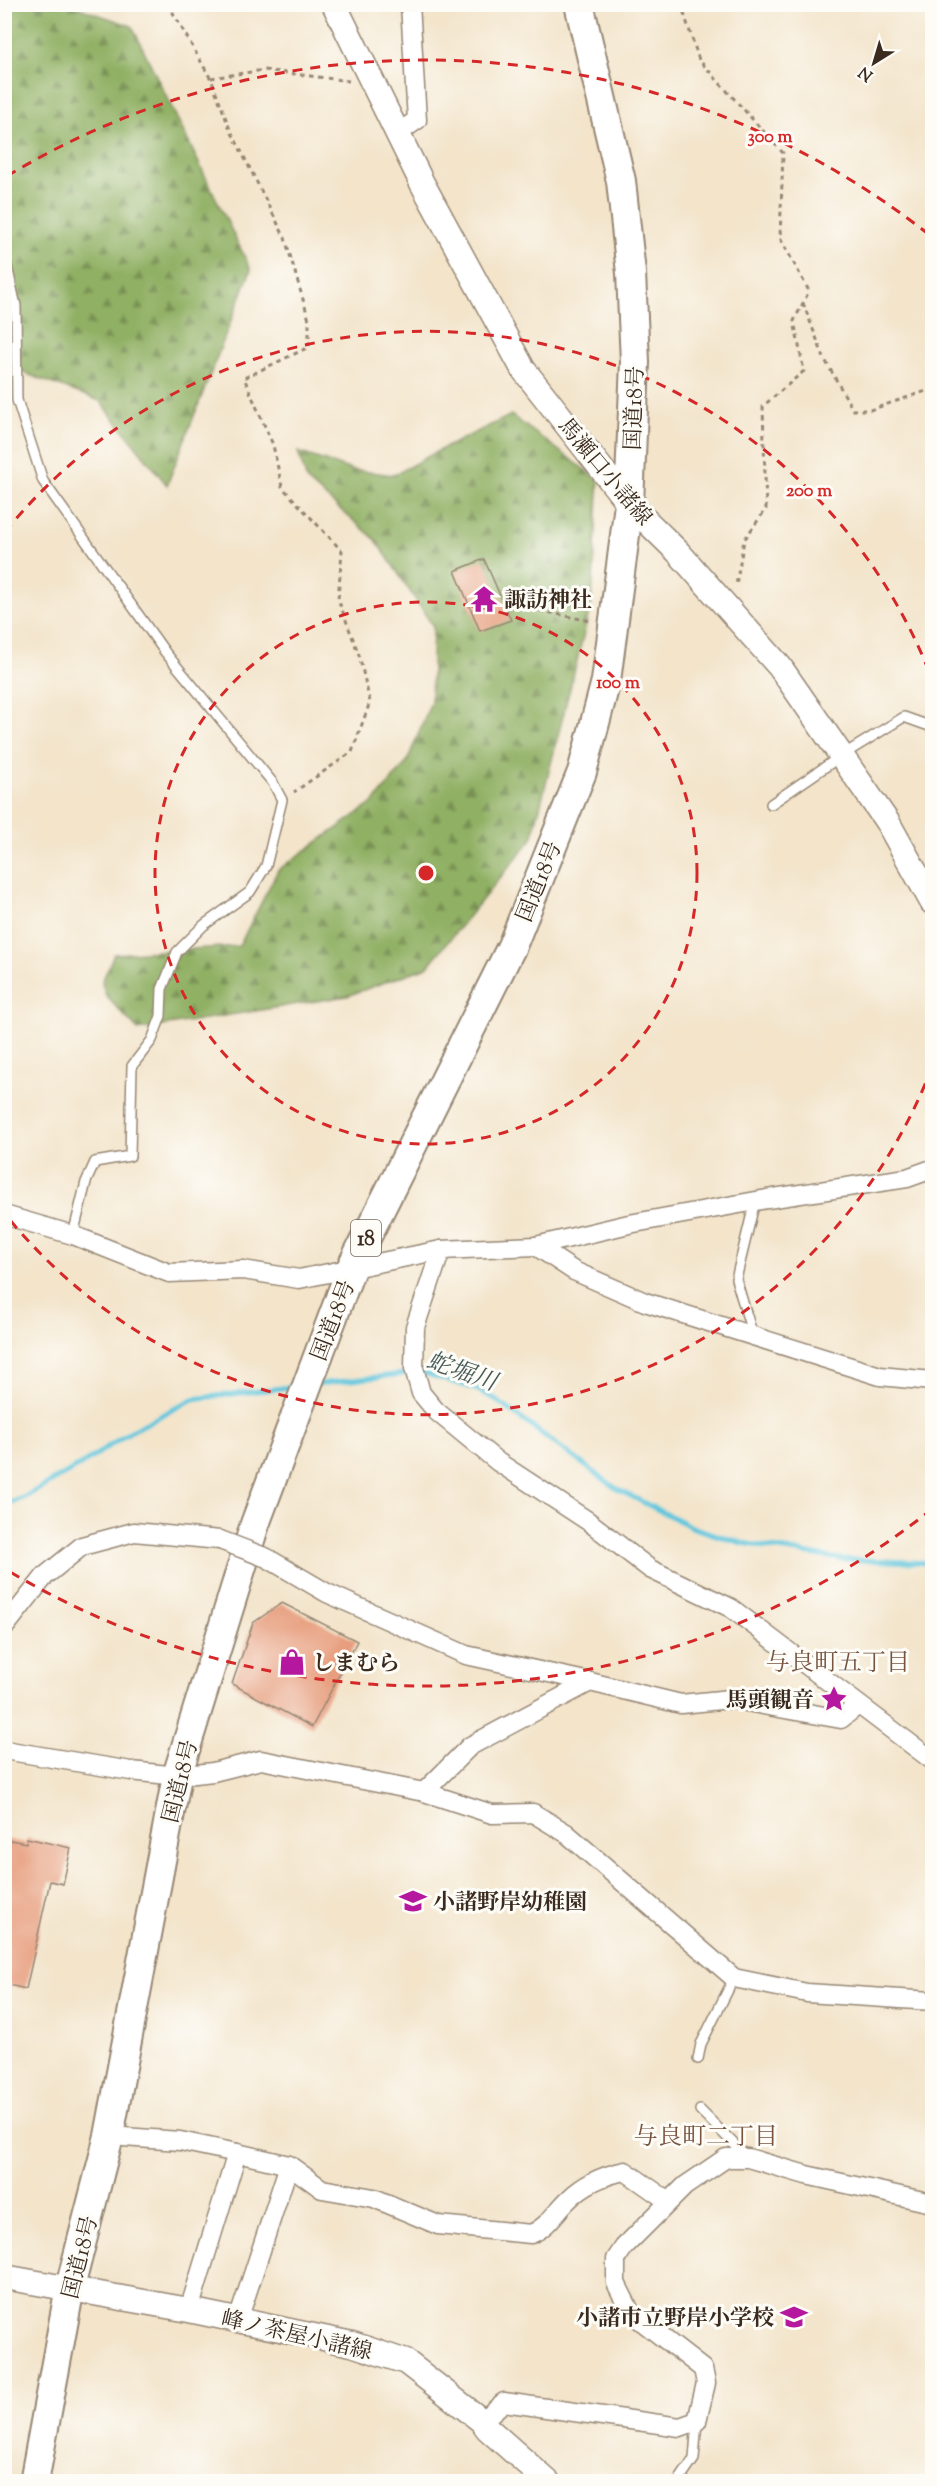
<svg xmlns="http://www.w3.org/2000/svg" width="937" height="2486" viewBox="0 0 937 2486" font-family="'Sorts Mill Goudy','Noto Serif JP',serif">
  <defs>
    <pattern id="forest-firs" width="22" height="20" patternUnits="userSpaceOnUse" patternTransform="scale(1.5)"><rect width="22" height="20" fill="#90b064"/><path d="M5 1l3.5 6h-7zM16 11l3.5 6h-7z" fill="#778f52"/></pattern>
  </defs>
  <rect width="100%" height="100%" fill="#fdfcf7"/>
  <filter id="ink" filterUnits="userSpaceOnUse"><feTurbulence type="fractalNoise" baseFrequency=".0167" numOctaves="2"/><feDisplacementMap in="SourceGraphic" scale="12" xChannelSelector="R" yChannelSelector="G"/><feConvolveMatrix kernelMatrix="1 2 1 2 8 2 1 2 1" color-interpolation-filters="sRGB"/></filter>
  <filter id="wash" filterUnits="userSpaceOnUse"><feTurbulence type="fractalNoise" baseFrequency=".008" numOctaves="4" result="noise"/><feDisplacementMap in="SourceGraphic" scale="24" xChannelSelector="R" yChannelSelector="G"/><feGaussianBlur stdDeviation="1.35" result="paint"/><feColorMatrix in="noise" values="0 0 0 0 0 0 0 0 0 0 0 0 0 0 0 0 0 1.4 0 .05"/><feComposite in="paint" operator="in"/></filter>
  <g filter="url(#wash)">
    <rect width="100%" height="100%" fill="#f3e4ca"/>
    <g fill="url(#forest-firs)" stroke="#666d41" stroke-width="1.5">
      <path d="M5,5H71L132,26L251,270L167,485L100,401L5,366Z"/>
      <path d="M511,415L599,480L592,601L532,839L427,967L347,996L138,1030L106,996L102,982L114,954L239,946L278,870L374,802L407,762L431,702L433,626L376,540L307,481L298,452L352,470L394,475L438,451Z"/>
    </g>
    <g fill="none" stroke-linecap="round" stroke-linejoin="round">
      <g stroke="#60c6dd" stroke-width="5">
        <path d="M420,1372L476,1389L493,1398L617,1489L694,1528L742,1543L840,1559L932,1563"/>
        <path d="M319,1384L411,1373"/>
        <path d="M4,1505L23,1498L84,1463L131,1431L193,1399L298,1386"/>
      </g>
    </g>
    <g id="blocks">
      <g fill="#e79e7e">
        <path d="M484,559L511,620L480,631L455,571Z"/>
        <path d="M282,1603L357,1641L312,1727L232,1684L253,1623Z"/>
        <path d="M27,1838L71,1848L63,1884L50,1881L26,1989L4,1984V1839L26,1843Z"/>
      </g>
    </g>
  </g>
  <g filter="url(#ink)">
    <use href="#blocks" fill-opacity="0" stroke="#978774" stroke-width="1.5"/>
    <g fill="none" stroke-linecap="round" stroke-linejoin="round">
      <defs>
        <g id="service">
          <path d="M4,253L16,306L17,400L43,481L165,652L273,783L282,800L266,866L250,892L204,925L177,952L162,989L161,1016L152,1040L132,1066L130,1156L95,1162L86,1182L73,1235"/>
          <path d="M771,804L841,756L904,717L932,727"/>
          <path d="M753,1336L736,1279L755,1201"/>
          <path d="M698,2059L701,2044L734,1978"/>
          <path d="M700,2110L747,2157"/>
          <path d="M678,2482L694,2459L697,2421"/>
        </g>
        <g id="minor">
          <path d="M398,133L417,120L410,4"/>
          <path d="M4,1215L73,1235L169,1273L243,1270L299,1279L441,1250L536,1246L629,1224L767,1199L907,1178L932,1169"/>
          <path d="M536,1246L574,1271L645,1302L880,1376L932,1381"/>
          <path d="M441,1250L415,1327L414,1368L421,1393L436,1411L498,1462L588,1521L650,1569L731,1608L932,1760"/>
          <path d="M267,1558L327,1593L466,1655L590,1682"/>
          <path d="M4,1628L45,1576L82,1546L134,1532L220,1540"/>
          <path d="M4,1750L131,1771L177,1776L213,1772L261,1760L424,1792L492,1814L533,1813L566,1833L734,1978L807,1993L932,2001"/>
          <path d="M424,1792L470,1746L590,1682L681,1704L730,1699L841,1719L858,1705"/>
          <path d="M109,2136L180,2141L237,2153L289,2165L322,2189L374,2198L438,2225L531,2234C548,2227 556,2211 569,2199C584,2184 605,2175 625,2171L668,2201"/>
          <path d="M189,2310L237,2153"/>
          <path d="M238,2320L289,2165"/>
          <path d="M482,2421L504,2402L680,2427L697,2421L706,2383L703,2369L631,2313L616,2283V2259L624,2247L685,2186L726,2158H748L806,2175L932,2203"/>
        </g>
        <g id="secondary">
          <path d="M334,4L422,183L523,369L629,504L678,552L780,667L888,823L932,902"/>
          <path d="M4,2277L189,2310L352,2344L406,2362L482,2421L488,2429L548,2482"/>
        </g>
        <path id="trunk" d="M34,2482L70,2287L109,2136L177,1776L255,1524L352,1266L512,946L582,772L606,681L629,504L635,362L631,273L621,181L579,4"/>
      </defs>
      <use href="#service" stroke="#978774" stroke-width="12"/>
      <use href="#minor" stroke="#978774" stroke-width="21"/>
      <use href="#secondary" stroke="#978774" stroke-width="27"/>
      <use href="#trunk" stroke="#978774" stroke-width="32"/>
      <g stroke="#978774" stroke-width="3" stroke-dasharray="4.5 4.5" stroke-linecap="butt">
        <path d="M168,4L212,81L229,127L285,238L309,320V347L244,378L273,445L282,487L342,551L338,599L359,655L370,702L352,752L294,792"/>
        <path d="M681,4L699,60L783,153L780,238L809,291L794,321L804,371L763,406L766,509L744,540L736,585"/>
        <path d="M211,78L264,70L349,81"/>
        <path d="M803,303L824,358L853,410H870L932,389"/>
        <path d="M514,605L590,621"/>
      </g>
      <use href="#service" stroke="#fff" stroke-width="9"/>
      <use href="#minor" stroke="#fff" stroke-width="18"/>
      <use href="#secondary" stroke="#fff" stroke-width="24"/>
      <use href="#trunk" stroke="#fff" stroke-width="28"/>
      <defs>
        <path id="minor-bridge" d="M220,1540L267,1558"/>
      </defs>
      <use href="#minor-bridge" stroke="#978774" stroke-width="21" stroke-linecap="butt"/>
      <use href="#minor-bridge" stroke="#fff" stroke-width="18"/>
    </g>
  </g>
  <g fill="none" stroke="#d62828" stroke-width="3" stroke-dasharray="10 8">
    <circle cx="426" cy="873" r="271"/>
    <path d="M932 1067A542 542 0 0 1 5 1214M5 532A542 542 0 0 1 932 679"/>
    <path d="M932 1509A813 813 0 0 1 7 1570M7 176A813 813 0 0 1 932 237"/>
  </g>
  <defs>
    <symbol id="temple-bare" viewBox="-9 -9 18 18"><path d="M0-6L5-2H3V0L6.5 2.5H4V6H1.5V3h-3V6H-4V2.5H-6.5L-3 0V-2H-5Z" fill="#b5179e" stroke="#fdfcf7" stroke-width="2.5" paint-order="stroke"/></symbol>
    <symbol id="shop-bare" viewBox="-9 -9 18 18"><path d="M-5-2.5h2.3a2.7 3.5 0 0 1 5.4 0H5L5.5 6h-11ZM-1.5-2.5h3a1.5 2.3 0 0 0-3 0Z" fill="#b5179e" stroke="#fdfcf7" stroke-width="2.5" paint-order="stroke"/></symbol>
    <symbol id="sight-bare" viewBox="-9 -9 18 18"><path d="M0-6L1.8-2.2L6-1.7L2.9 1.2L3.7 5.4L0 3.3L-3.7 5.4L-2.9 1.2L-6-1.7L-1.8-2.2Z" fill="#b5179e" stroke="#fdfcf7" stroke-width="2.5" paint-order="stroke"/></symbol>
    <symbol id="school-bare" viewBox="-9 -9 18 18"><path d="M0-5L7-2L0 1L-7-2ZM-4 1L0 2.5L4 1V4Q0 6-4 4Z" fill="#b5179e" stroke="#fdfcf7" stroke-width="2.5" paint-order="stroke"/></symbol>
  </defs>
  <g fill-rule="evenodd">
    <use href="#temple-bare" x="465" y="580" width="38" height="38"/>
    <use href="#shop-bare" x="273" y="1643" width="38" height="38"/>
    <use href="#sight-bare" x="815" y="1680" width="38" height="38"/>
    <use href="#school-bare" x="394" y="1882" width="38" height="38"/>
    <use href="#school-bare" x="775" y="2298" width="38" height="38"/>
  </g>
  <g text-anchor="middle" stroke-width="6" stroke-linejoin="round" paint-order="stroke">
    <rect fill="#fdfcf7" stroke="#75695f" stroke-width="1.5" x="351" y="1220" width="30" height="36" rx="4.5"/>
    <g font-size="21" font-weight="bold" fill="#3b2a1e">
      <text x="366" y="1245">18</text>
    </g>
    <g font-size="22" fill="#3b2a1e" stroke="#fdfcf7">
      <text transform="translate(633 408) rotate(-88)" y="8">国道18号</text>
      <text transform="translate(606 471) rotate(50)" y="8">馬瀬口小諸線</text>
      <text transform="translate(538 881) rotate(-68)" y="8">国道18号</text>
      <text transform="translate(332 1320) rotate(-69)" y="8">国道18号</text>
      <text transform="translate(179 1781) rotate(-76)" y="8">国道18号</text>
      <text transform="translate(79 2257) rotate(-76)" y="8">国道18号</text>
      <text transform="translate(297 2334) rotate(13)" y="8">峰ノ茶屋小諸線</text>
    </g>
    <g font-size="22" font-weight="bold" fill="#3b2a1e" stroke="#fdfcf7" text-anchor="start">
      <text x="504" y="607">諏訪神社</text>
      <text x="312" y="1670">しまむら</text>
      <text x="814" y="1707" text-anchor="end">馬頭観音</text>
      <text x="433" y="1909">小諸野岸幼稚園</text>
      <text x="774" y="2325" text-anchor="end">小諸市立野岸小学校</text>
    </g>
    <g font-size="24" font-style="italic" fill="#465957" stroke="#fdfcf7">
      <text transform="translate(462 1371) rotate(19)" y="8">蛇堀川</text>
    </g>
    <g font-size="24" fill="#775340" stroke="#fdfcf7">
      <text x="838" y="1670">与良町五丁目</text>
      <text x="706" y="2144">与良町二丁目</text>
    </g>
  </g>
  <circle cx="426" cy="873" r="9" fill="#d62828" stroke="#fdfcf7" stroke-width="3"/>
  <g font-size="18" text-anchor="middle" font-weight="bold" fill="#d62828" stroke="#fdfcf7" stroke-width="6" stroke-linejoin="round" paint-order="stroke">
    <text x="770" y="142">300 m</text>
    <text x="809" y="496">200 m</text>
    <text x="618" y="688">100 m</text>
  </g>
  <rect width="937" height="2486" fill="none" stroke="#fdfcf7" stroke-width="24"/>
  <g transform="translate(874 63) rotate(217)" stroke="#fdfcf7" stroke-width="4.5" paint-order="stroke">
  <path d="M0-4.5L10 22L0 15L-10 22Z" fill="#3b2a1e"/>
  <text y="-9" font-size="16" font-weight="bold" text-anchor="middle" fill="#3b2a1e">N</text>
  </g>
</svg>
